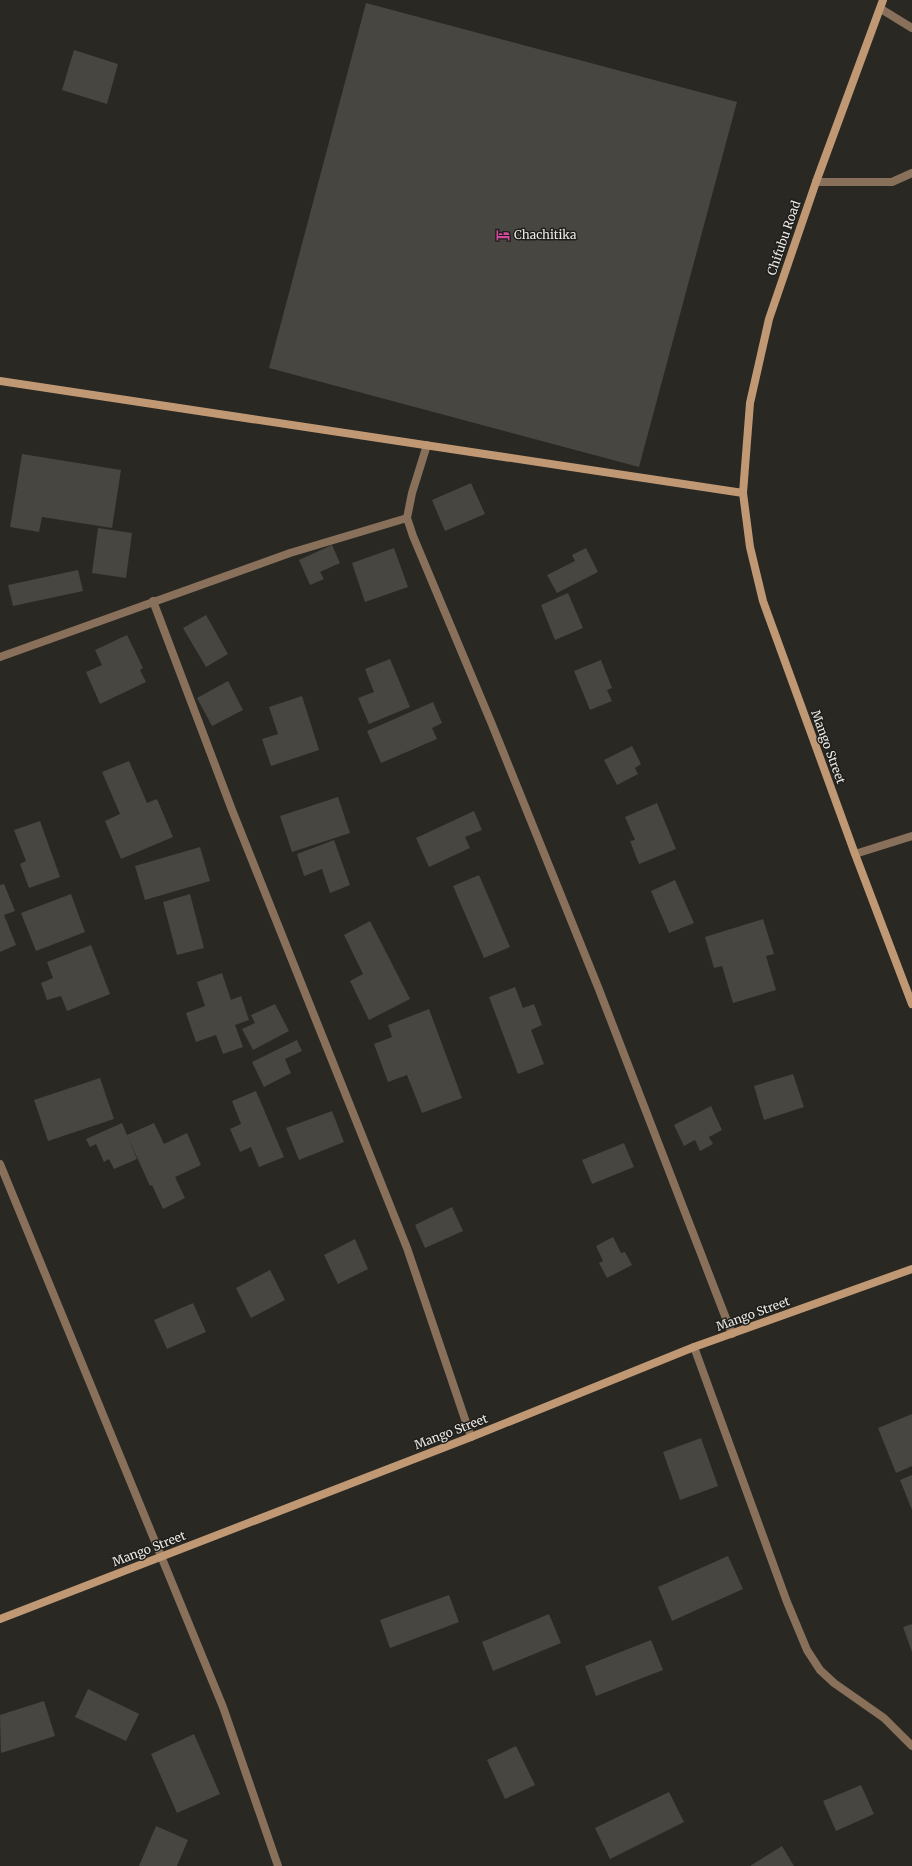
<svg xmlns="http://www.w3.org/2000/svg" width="912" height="1866" font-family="Merriweather,serif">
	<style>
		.building { fill: #474641 }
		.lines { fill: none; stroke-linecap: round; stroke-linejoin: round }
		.lane { stroke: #89705a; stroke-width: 8 }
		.street { stroke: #89705a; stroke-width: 8 }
		.secondary { stroke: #c09974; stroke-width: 8 }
		.labels { text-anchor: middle; stroke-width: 3; stroke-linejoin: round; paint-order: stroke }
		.poi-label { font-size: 12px; fill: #eae9e6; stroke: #1f1e1a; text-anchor: start }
		.street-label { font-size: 12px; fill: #eae9e6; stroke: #1f1e1a }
	</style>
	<rect width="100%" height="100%" fill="#292823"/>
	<path class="building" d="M366 3 737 102 639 467 269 368Z
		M74 50 118 64 107 104 62 90Z
		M22 454 121 470 112 528 42 517 39 532 10 527Z
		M471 483 485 514 445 531 432 500Z
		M98 528 132 533 126 578 92 573Z
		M332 545 340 563 320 572 324 579 310 585 299 560Z
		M394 548 408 587 365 602 352 563Z
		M586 548 598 572 557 593 547 575 575 561 572 555Z
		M78 570 83 591 13 606 8 585Z
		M568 593 583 628 555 640 541 605Z
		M206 615 228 654 206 667 183 628Z
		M127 635 143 668 140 670 146 682 100 704 86 672 102 665 95 650Z
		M390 659 410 707 369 724 358 698 374 692 365 669Z
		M601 660 612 688 607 690 612 701 590 710 574 671Z
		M228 681 243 710 212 726 197 698Z
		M302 696 319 750 271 766 262 739 278 734 269 707Z
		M433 702 442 723 432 728 437 739 381 763 367 731Z
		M632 746 641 764 635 768 638 774 617 785 604 760Z
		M129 761 147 803 157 799 173 837 121 859 105 821 120 814 102 772Z
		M338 797 350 833 292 852 280 816Z
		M657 803 676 849 639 864 630 841 635 840 625 817Z
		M474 811 482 830 465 837 470 848 429 867 416 838Z
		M40 821 60 877 29 888 20 864 26 861 14 830Z
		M334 840 350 885 330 893 322 869 304 876 297 854Z
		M200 847 210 881 145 900 135 866Z
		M479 875 510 947 484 958 453 886Z
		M675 880 694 923 669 933 651 891Z
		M4 884 15 911 4 915 16 945 0 952V885Z
		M71 894 85 932 36 951 21 913Z
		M190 894 204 948 177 955 163 902Z
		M763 919 774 954 766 956 776 990 733 1003 722 966 714 968 705 937Z
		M370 921 410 999 369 1020 350 981 363 974 344 935Z
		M91 945 110 994 67 1011 61 996 47 1000 41 983 53 978 47 962Z
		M222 973 231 1000 241 996 249 1020 235 1025 243 1047 223 1054 216 1035 196 1042 186 1013 205 1006 197 982Z
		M515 987 523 1008 534 1004 542 1025 531 1030 544 1064 518 1074 489 997Z
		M275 1004 289 1031 253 1050 242 1029 255 1023 251 1015Z
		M429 1009 462 1098 422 1113 407 1075 388 1082 374 1044 392 1037 388 1025Z
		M297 1040 302 1051 285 1059 291 1073 264 1087 252 1062Z
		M793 1074 804 1107 764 1120 754 1086Z
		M100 1078 114 1119 48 1141 34 1100Z
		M256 1091 284 1157 259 1167 251 1147 240 1152 230 1129 241 1124 232 1101Z
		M711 1106 722 1130 709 1137 713 1144 700 1151 695 1140 684 1146 674 1125Z
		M332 1111 344 1142 299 1160 286 1128Z
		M122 1123 137 1159 114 1169 109 1159 104 1162 96 1144 90 1147 86 1139Z
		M154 1123 164 1144 187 1133 201 1165 175 1177 185 1198 163 1209 152 1185 150 1186 127 1135Z
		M624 1143 634 1167 592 1184 582 1160Z
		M452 1207 463 1231 425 1248 415 1225Z
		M613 1237 621 1253 625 1252 632 1265 607 1278 599 1263 603 1261 596 1246Z
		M355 1239 368 1269 338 1284 324 1255Z
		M270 1270 285 1300 251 1318 236 1288Z
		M193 1303 206 1332 167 1349 154 1320Z
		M912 1414V1466L896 1473 878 1428Z
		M701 1438 718 1486 680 1500 663 1452Z
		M912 1475V1510L900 1480Z
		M728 1556 743 1589 672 1621 658 1587Z
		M449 1595 459 1622 390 1648 380 1620Z
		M549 1614 561 1643 493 1671 482 1642Z
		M912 1624V1652L903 1627Z
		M651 1640 663 1670 596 1696 585 1666Z
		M88 1689 139 1714 126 1741 75 1717Z
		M44 1701 55 1736 1 1753 0 1715Z
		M194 1734 220 1794 177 1813 151 1754Z
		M516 1746 535 1785 505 1799 487 1760Z
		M861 1785 874 1814 836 1831 823 1801Z
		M669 1792 684 1822 610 1859 595 1828Z
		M156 1826 188 1840 177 1866H139Z
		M782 1846 794 1866H750Z"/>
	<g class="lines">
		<path class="lane" d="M881 9 912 28
			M816 182H892L912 173"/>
		<path class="street" d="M427 445 412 493 407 518 413 536 491 722 598 987 732 1334
			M153 601 232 810 407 1248 471 1437
			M0 657 290 553 407 518
			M855 854 912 836
			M0 1164 223 1707 278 1866
			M694 1347 787 1602 807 1650 820 1670 834 1683 884 1718 912 1746"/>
		<path class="secondary" d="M883 0 816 182 769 319 750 403 743 493 750 547 763 601 855 854 912 1004
			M0 381 743 493
			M0 1619 471 1437 694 1347 912 1269"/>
	</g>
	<defs>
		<g id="hotel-bare" transform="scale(1.08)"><path d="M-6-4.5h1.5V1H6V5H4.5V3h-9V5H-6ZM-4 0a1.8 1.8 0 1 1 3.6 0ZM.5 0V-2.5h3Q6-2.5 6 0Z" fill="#d1479c" stroke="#1f1e1a" stroke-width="2.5" paint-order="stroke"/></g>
	</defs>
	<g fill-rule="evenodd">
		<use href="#hotel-bare" x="503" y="235"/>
	</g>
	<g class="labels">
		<g class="poi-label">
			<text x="514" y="239">Chachitika</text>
		</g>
		<g class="street-label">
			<text transform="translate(784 238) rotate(-71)" y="4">Chifubu Road</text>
			<text transform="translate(828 747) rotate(70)" y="4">Mango Street</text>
			<text transform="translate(753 1314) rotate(-20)" y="4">Mango Street</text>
			<text transform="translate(451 1432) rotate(-21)" y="4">Mango Street</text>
			<text transform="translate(149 1549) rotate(-21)" y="4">Mango Street</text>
		</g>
	</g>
</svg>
